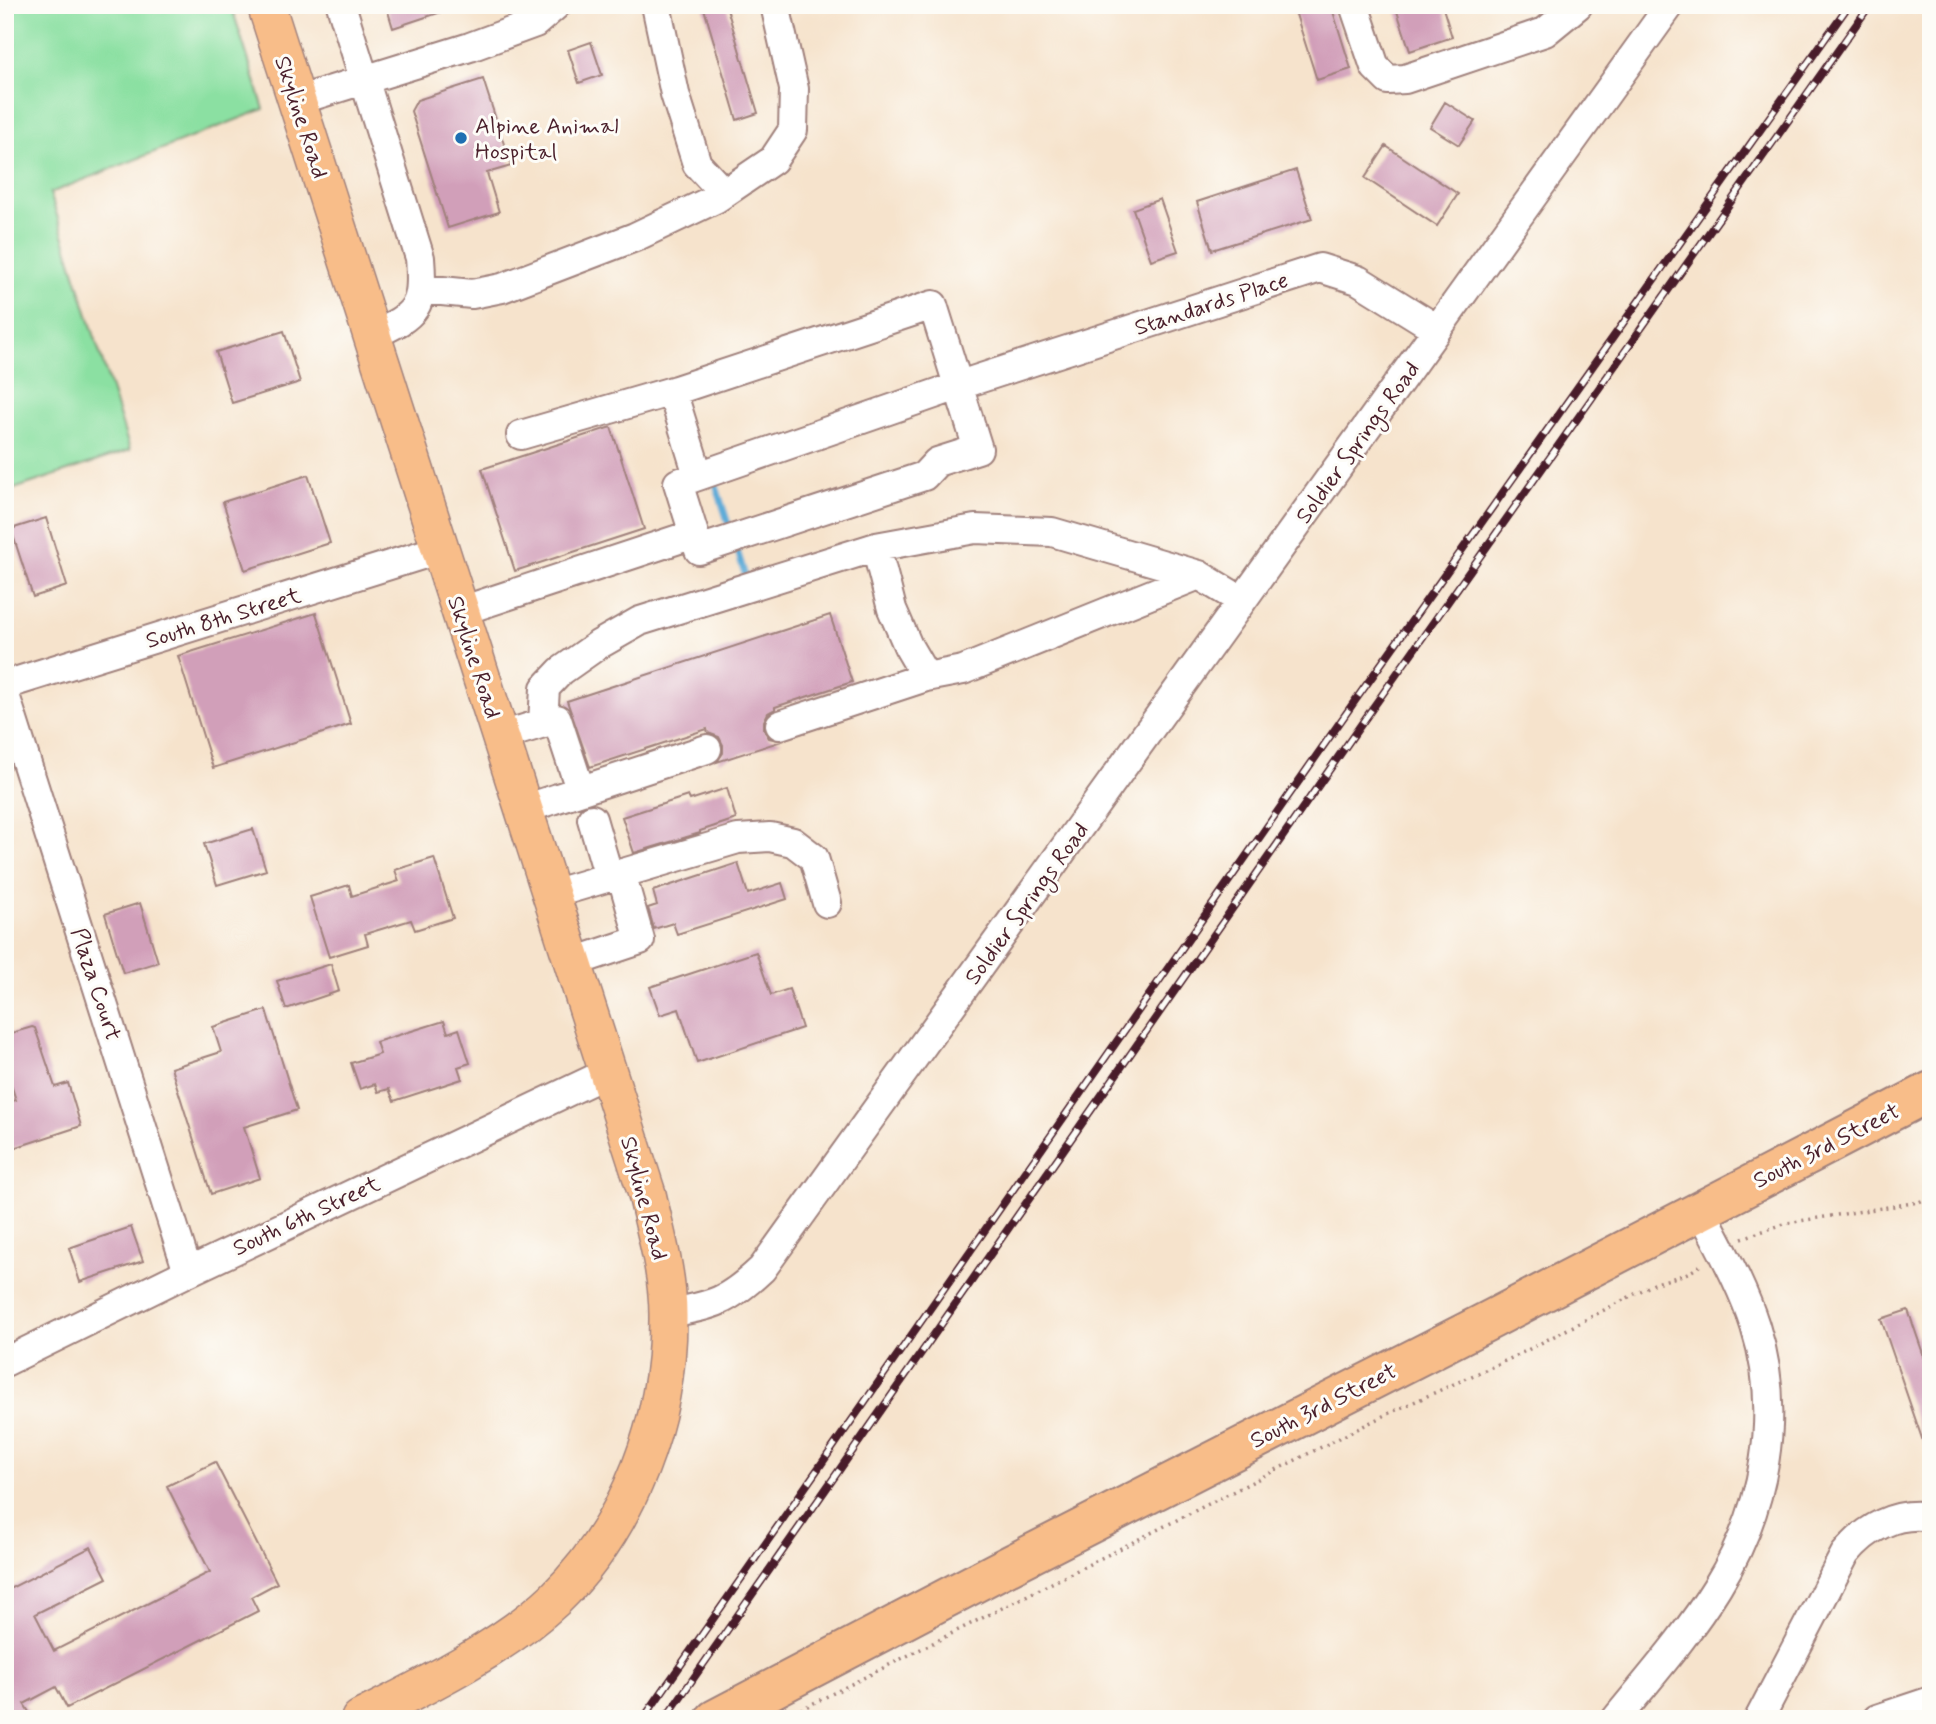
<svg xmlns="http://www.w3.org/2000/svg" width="1936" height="1724" font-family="Mynerve,sans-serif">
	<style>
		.green { fill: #8be0a2; stroke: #6a8066; stroke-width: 2 }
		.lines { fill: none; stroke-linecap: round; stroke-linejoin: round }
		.stream { stroke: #5facd8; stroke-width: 6 }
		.building { fill: #d19fb9 }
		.minor-casing { stroke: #a0817c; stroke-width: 32 }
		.major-casing { stroke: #a0817c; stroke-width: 40 }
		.highway-casing { stroke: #a0817c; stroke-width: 42 }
		.path { stroke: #a0817c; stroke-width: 3.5; stroke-dasharray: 2 5; stroke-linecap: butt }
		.minor { stroke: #fff; stroke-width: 28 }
		.major { stroke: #f8bd89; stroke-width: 37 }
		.highway { stroke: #f8bd89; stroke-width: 38 }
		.rail-casing { stroke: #4a1f2b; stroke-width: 8 }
		.rail { stroke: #fdfcf7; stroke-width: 5; stroke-dasharray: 16; stroke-linecap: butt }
		.poi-dot { fill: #1f6fb2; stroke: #fdfcf7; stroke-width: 2.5 }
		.labels { text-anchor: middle; stroke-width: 6; stroke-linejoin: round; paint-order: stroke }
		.street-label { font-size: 23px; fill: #4a1f2b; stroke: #fdfcf7 }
		.poi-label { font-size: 23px; fill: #4a1f2b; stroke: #fdfcf7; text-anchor: start }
	</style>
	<rect width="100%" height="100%" fill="#fdfcf7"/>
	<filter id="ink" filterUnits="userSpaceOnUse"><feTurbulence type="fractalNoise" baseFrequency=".0143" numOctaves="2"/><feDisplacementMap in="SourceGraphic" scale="14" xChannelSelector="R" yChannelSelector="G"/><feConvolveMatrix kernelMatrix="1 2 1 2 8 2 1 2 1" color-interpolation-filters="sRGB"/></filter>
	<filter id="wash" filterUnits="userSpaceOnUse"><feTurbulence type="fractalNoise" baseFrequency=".00686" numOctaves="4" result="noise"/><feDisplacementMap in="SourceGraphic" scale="28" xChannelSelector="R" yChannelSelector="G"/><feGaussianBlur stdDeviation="1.57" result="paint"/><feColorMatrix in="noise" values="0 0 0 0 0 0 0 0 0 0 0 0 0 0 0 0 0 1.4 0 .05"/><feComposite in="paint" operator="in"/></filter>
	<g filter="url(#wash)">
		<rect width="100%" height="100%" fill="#f6e3cc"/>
		<path class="green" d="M5 5H231L264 109 50 193 130 450 5 492Z"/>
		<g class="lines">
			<path class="stream" d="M714 479 731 532
				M736 546 745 575"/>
		</g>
		<g id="blocks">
			<path class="building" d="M386 5H452L453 8 393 28Z
				M703 5H726L758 113 737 120Z
				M1293 5H1331L1351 69 1317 80Z
				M1395 5H1442L1452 37 1410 51Z
				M591 42 602 75 579 83 568 50Z
				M483 79 511 166 487 173 499 212 448 228 411 111 417 100Z
				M1445 102 1475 121 1459 145 1430 127Z
				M1386 146 1458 194 1437 226 1365 178Z
				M1296 170 1312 219 1212 250 1197 202Z
				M1160 199 1178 251 1151 260 1133 209Z
				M284 331 300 382 232 403 216 352Z
				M611 427 644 529 515 571 482 469Z
				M308 475 330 543 245 570 223 502Z
				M46 518 67 586 33 597 11 529Z
				M316 613 351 724 213 768 178 656Z
				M830 615 852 682 775 707V709L768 713 764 721V730L769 738 782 741 717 762 723 753V745L719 737 708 733 707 729 590 767 567 701Z
				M727 788 736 819 700 831V833L634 853 622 817 688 796 690 800Z
				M253 829 266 870 217 885 204 844Z
				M434 858 453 918 415 930 411 920 365 934 368 945 329 957 310 897 349 885 352 896 399 881 395 870Z
				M738 863 748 894 782 883 787 899 677 934 673 923 654 929 648 908 657 905 653 891Z
				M140 903 158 962 123 973 105 914Z
				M756 952 771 995 789 989 802 1028 697 1063 679 1009 660 1015 650 987Z
				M331 964 339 991 286 1009 277 981Z
				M266 1010 297 1110 244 1127 260 1178 211 1194 171 1068 221 1052 213 1027Z
				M444 1021 448 1033 459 1029 470 1063 458 1067 462 1079 394 1101 389 1089 378 1092 375 1084 360 1089 351 1063 380 1054 376 1042Z
				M32 1027 35 1028 55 1087 68 1083 81 1126 8 1150 5 1142V1103L16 1100 5 1066V1035Z
				M131 1227 143 1261 80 1282 69 1248Z
				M1908 1310 1931 1377V1456H1928L1881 1319Z
				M215 1462 277 1583 251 1597 258 1611 67 1708 56 1687 24 1704 29 1712 16 1719H5V1591L91 1547 107 1578 35 1614 54 1651 210 1572 167 1486Z"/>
		</g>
	</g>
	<g filter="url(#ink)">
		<use href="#blocks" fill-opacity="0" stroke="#a0817c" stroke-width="2"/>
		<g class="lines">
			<g class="minor-casing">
				<path id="minor" d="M341 5 420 258C424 308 417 315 372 335
					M656 5 675 94 697 164 724 193
					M1354 5 1375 67 1388 80 1405 79 1545 32 1578 5
					M296 101 470 47 535 23 556 5
					M422 289 472 294 502 288 635 237 717 198 773 160 793 130 794 89 775 5
					M672 391 698 475
					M694 534 678 483 975 380 1320 268 1358 280 1437 329
					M876 547 892 609 908 646 926 677 963 670 1199 575
					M461 611 694 534 699 550 924 476 937 462 978 449 933 305 676 390 521 435
					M5 685 441 549
					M5 695 188 1272
					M543 723 545 688 561 671 598 645 640 621 876 547 975 529 1052 532 1199 575 1242 601
					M780 725 926 677
					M501 736 557 719 580 789
					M524 809 707 749
					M592 819 609 877
					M552 894 738 839 770 837 793 842 814 858 827 903
					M574 962 640 940 621 873
					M668 1313C714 1306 728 1301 762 1269L1670 5
					M5 1362 188 1272 609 1072
					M1616 1719C1651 1676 1688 1634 1717 1587 1765 1510 1783 1413 1755 1326 1742 1285 1720 1247 1701 1210
					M1759 1719 1845 1554C1866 1528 1896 1511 1931 1517
					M1877 1719 1931 1701"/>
			</g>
			<g class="major-casing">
				<path id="major" d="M266 5 647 1194C656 1234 668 1274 668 1315 669 1419 630 1526 555 1599 503 1648 423 1687 360 1719"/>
			</g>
			<g class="highway-casing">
				<path id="highway" d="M715 1719 998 1571 1492 1319 1931 1091"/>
			</g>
			<path class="path" d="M1742 1238 1787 1223 1919 1202 1931 1196
				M782 1719 1385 1415 1516 1356 1654 1284C1670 1278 1692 1275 1702 1263"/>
			<use href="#minor" class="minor"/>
			<use href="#major" class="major"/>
			<use href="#highway" class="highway"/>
			<g class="rail-casing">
				<path id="rail" d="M643 1719 1352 705 1849 5
					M665 1719 1367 716 1870 5"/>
			</g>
			<use href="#rail" class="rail"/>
		</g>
	</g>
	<circle class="poi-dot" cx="461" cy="138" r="7"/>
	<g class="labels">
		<g class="street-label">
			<text transform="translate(302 117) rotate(72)" y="8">Skyline Road</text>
			<text transform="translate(1211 303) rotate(-18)" y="8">Standards Place</text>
			<text transform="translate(1357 442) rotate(-54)" y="8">Soldier Springs Road</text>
			<text transform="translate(223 617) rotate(-17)" y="8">South 8th Street</text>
			<text transform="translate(475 657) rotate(72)" y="8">Skyline Road</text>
			<text transform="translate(1026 903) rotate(-54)" y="8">Soldier Springs Road</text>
			<text transform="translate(97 984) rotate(72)" y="8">Plaza Court</text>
			<text transform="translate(1826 1145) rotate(-27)" y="8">South 3rd Street</text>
			<text transform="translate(645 1198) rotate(75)" y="8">Skyline Road</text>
			<text transform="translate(306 1215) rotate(-25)" y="8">South 6th Street</text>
			<text transform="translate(1323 1405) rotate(-27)" y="8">South 3rd Street</text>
		</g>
		<g class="poi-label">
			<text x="475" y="133">Alpine Animal<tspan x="475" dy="26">Hospital</tspan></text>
		</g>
	</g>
	<rect width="1936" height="1724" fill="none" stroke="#fdfcf7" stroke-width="28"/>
</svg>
